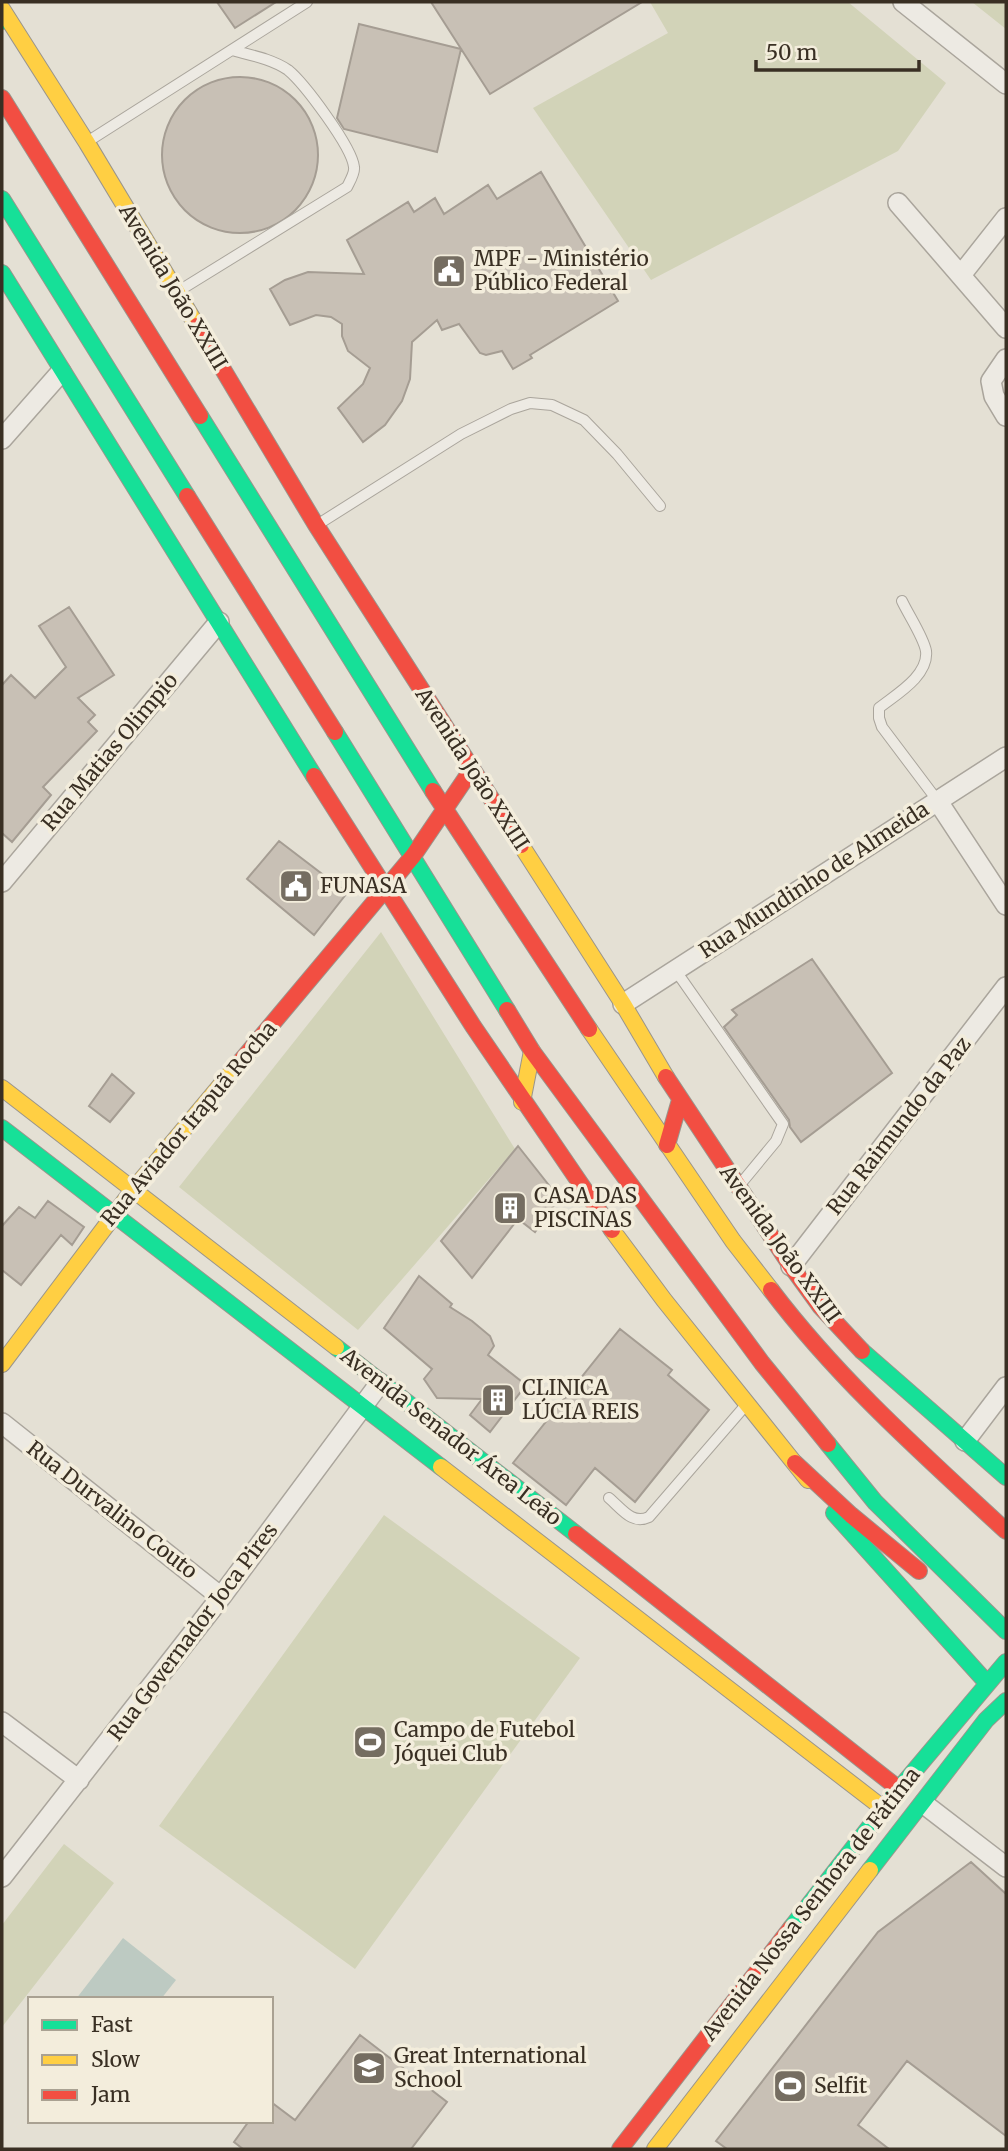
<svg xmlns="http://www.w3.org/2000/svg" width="1008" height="2151" font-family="Merriweather,serif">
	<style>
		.green { fill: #d2d3b8 }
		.water { fill: #bdcac2 }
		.building { fill: #c8c0b5; stroke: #a59d93; stroke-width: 2 }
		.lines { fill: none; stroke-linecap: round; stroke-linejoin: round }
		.lane-casing { stroke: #aaa59c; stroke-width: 12 }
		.street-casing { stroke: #aaa59c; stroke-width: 22 }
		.fast-casing { stroke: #9a958c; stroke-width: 18 }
		.slow-casing { stroke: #9a958c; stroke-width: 18 }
		.jam-casing { stroke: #9a958c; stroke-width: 18 }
		.lane { stroke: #edeae3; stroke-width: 10 }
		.street { stroke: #edeae3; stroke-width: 19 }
		.fast { stroke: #16e098; stroke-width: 16 }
		.slow { stroke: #ffcf43; stroke-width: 16 }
		.jam { stroke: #f24e42; stroke-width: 16 }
		.labels { text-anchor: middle; stroke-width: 7; stroke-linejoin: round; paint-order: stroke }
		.poi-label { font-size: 21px; fill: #392f23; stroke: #f3eddc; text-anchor: start }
		.street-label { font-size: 21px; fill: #392f23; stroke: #f3eddc }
	</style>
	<rect width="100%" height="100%" fill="#e4e0d4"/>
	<path class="green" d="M650 2H848L946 83 898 151 651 280 533 108 668 33Z
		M972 2H1006V29Z
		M381 932 515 1149 358 1330 179 1187Z
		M384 1515 580 1658 355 1969 159 1826Z
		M64 1844 114 1883 2 2027V1925Z"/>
	<path class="water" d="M123 1938 176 1980 161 1999H76Z"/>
	<path class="building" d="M217 2H276L235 28Z
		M431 2H642L490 94Z
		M359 24 461 49 437 152 344 129 337 118Z
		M162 155a78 78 0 1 1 156 0a78 78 0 1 1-156 0Z
		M541 172 618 301 530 355 532 358 513 369 502 351 486 355 480 353 459 324 442 330 437 320 412 342 410 379 402 401 385 425 363 442 338 408 363 384 370 368 348 351 342 336V324L331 317 316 315 290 325 270 289 285 280 308 272 364 274 347 240 408 202 414 212 435 198 444 214 488 185 497 199Z
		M69 607 114 675 78 698 95 715 88 722 97 731 43 787 51 795 12 842 2 833V685L11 675 35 698 66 667 39 626Z
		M279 841 347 893 314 935 247 879Z
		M812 959 892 1073 801 1142 790 1127 789 1120 724 1027 737 1015 732 1010Z
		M112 1074 134 1093 110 1122 89 1106Z
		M518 1146 559 1198 535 1232 518 1219 472 1278 441 1241Z
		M48 1201 84 1227 72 1245 61 1235 21 1285 2 1270V1226L19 1207 35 1218Z
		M419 1276 452 1304 450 1307 472 1321 490 1336 494 1346 488 1355 526 1385 490 1432 470 1415 482 1399 437 1398 424 1379 432 1369 384 1328Z
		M620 1329 672 1370 668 1375 709 1410 635 1502 595 1468 566 1505 513 1463Z
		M971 1862 1006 1894V2136L907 2061 858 2125 889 2149H727L716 2141 878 1932Z
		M360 2035 447 2102 411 2149H243L234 2142 249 2121H271V2102L295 2120Z"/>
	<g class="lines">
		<g class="lane-casing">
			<path id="lane" d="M87 142 307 2
				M177 292 347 187C350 181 355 173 354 167 352 147 304 83 288 70 272 59 250 55 232 50
				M317 525 461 434 511 409 530 403 552 405 584 420 617 454 660 506
				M902 601C908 614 924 638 926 651 929 676 895 695 879 708V718L882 727 937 800
				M676 971 783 1124 776 1141 738 1187
				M609 1498C622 1509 632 1525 649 1517L745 1406"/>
		</g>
		<g class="street-casing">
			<path id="street" d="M903 2 1006 84
				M898 203 1006 328
				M961 275 1006 218
				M1006 359 991 381 994 396 1006 416
				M2 439 61 372
				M937 800 1006 905
				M2 882 219 622
				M623 1004 1006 757
				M791 1266 1006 987
				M2 1423 221 1597
				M965 1441 1006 1387
				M2 1722 79 1780
				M924 1804 1006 1867
				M2 1877 221 1597 380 1383"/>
		</g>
		<g class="fast-casing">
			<path id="fast" d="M2 21 8 19
				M2 199 187 496
				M2 273 314 776
				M200 416 433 791
				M335 732 507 1010
				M2 1128 441 1467
				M336 1347 576 1534
				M862 1351 1006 1477
				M828 1444 875 1502 1006 1631
				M834 1513 987 1683
				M870 1870 986 1720 1006 1701
				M791 1928 899 1789 1006 1662"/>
		</g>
		<g class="slow-casing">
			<path id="slow" d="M2 9 87 143 197 326
				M521 845 623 1004 666 1077
				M589 1029 733 1241 771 1290
				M2 1088 336 1347
				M522 1102 532 1051
				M612 1230 664 1300 808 1480
				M2 1364 133 1190 241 1061
				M441 1467 884 1809
				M655 2149 870 1870"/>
		</g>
		<g class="jam-casing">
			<path id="jam" d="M2 98 200 416
				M197 326 316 525 521 845
				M187 496 335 732
				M314 776 473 1026 612 1230
				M433 791 589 1029
				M507 1010 532 1051 762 1363 828 1444
				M241 1061 413 856 472 769
				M666 1077 791 1266 820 1306 862 1351
				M667 1145 680 1100
				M771 1290C839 1380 924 1455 1006 1531
				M795 1463 851 1515 919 1571
				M576 1534 899 1789
				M620 2149 791 1928"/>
		</g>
		<use href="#lane" class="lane"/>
		<use href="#street" class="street"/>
		<use href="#fast" class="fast"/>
		<use href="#slow" class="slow"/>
		<use href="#jam" class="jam"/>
	</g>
	<defs>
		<g id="civic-square" transform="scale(1.75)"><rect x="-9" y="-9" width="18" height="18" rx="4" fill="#756d61" stroke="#f3eddc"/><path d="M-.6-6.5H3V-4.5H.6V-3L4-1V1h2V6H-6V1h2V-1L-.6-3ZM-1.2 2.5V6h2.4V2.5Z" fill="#fff"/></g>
		<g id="building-square" transform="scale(1.75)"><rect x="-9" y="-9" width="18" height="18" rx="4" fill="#756d61" stroke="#f3eddc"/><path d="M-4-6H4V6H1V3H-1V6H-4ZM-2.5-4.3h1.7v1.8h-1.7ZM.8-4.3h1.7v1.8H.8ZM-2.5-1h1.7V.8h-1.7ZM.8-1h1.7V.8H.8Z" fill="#fff"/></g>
		<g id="stadium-square" transform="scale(1.75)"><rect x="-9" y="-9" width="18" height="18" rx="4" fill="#756d61" stroke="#f3eddc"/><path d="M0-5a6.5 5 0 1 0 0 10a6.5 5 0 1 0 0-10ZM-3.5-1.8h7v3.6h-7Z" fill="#fff"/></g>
		<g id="school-square" transform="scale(1.75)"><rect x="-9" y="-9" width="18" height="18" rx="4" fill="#756d61" stroke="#f3eddc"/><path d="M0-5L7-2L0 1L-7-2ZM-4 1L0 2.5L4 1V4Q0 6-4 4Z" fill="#fff"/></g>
	</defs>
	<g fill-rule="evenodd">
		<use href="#civic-square" x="449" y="271"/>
		<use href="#civic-square" x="296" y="886"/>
		<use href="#building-square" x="510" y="1208"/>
		<use href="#building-square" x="498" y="1400"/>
		<use href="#stadium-square" x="370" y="1742"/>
		<use href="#school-square" x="369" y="2068"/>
		<use href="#stadium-square" x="790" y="2086"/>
	</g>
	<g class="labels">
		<g class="poi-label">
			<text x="474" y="266">MPF - Ministério<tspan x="474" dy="24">Público Federal</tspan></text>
			<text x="320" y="893">FUNASA</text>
			<text x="534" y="1203">CASA DAS<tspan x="534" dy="24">PISCINAS</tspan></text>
			<text x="522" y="1395">CLINICA<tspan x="522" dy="24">LÚCIA REIS</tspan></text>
			<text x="394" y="1737">Campo de Futebol<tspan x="394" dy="24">Jóquei Club</tspan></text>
			<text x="394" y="2063">Great International<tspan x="394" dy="24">School</tspan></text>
			<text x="814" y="2093">Selfit</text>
		</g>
		<g class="street-label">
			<text transform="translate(173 287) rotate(59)" y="7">Avenida João XXIII</text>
			<text transform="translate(110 752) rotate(-50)" y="7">Rua Matias Olimpio</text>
			<text transform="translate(472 769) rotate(57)" y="7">Avenida João XXIII</text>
			<text transform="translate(814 880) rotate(-33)" y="7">Rua Mundinho de Almeida</text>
			<text transform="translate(189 1124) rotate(-50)" y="7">Rua Aviador Irapuã Rocha</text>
			<text transform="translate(899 1126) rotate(-52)" y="7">Rua Raimundo da Paz</text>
			<text transform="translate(780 1244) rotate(54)" y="7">Avenida João XXIII</text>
			<text transform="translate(451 1437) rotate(38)" y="7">Avenida Senador Área Leão</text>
			<text transform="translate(112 1510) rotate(38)" y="7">Rua Durvalino Couto</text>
			<text transform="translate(193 1632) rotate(-53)" y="7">Rua Governador Joca Pires</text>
			<text transform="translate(811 1904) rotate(-52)" y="7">Avenida Nossa Senhora de Fátima</text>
		</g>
	</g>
	<rect width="1008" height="2151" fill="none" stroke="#392f23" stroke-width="7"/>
	<rect x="28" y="1997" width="245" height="126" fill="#f3eddc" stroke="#a9a192" stroke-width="2"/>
	<rect x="42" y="2020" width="35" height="10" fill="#16e098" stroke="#a9a192" stroke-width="2"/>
	<text x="91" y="2032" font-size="21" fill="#392f23">Fast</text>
	<rect x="42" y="2055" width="35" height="10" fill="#ffcf43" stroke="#a9a192" stroke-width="2"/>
	<text x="91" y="2067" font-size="21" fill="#392f23">Slow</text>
	<rect x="42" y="2090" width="35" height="10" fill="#f24e42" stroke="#a9a192" stroke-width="2"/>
	<text x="91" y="2102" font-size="21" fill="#392f23">Jam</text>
	<path d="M756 60v10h163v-10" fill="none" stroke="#392f23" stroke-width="3.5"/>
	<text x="766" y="60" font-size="21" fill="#392f23" stroke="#f3eddc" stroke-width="5" paint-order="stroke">50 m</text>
</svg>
